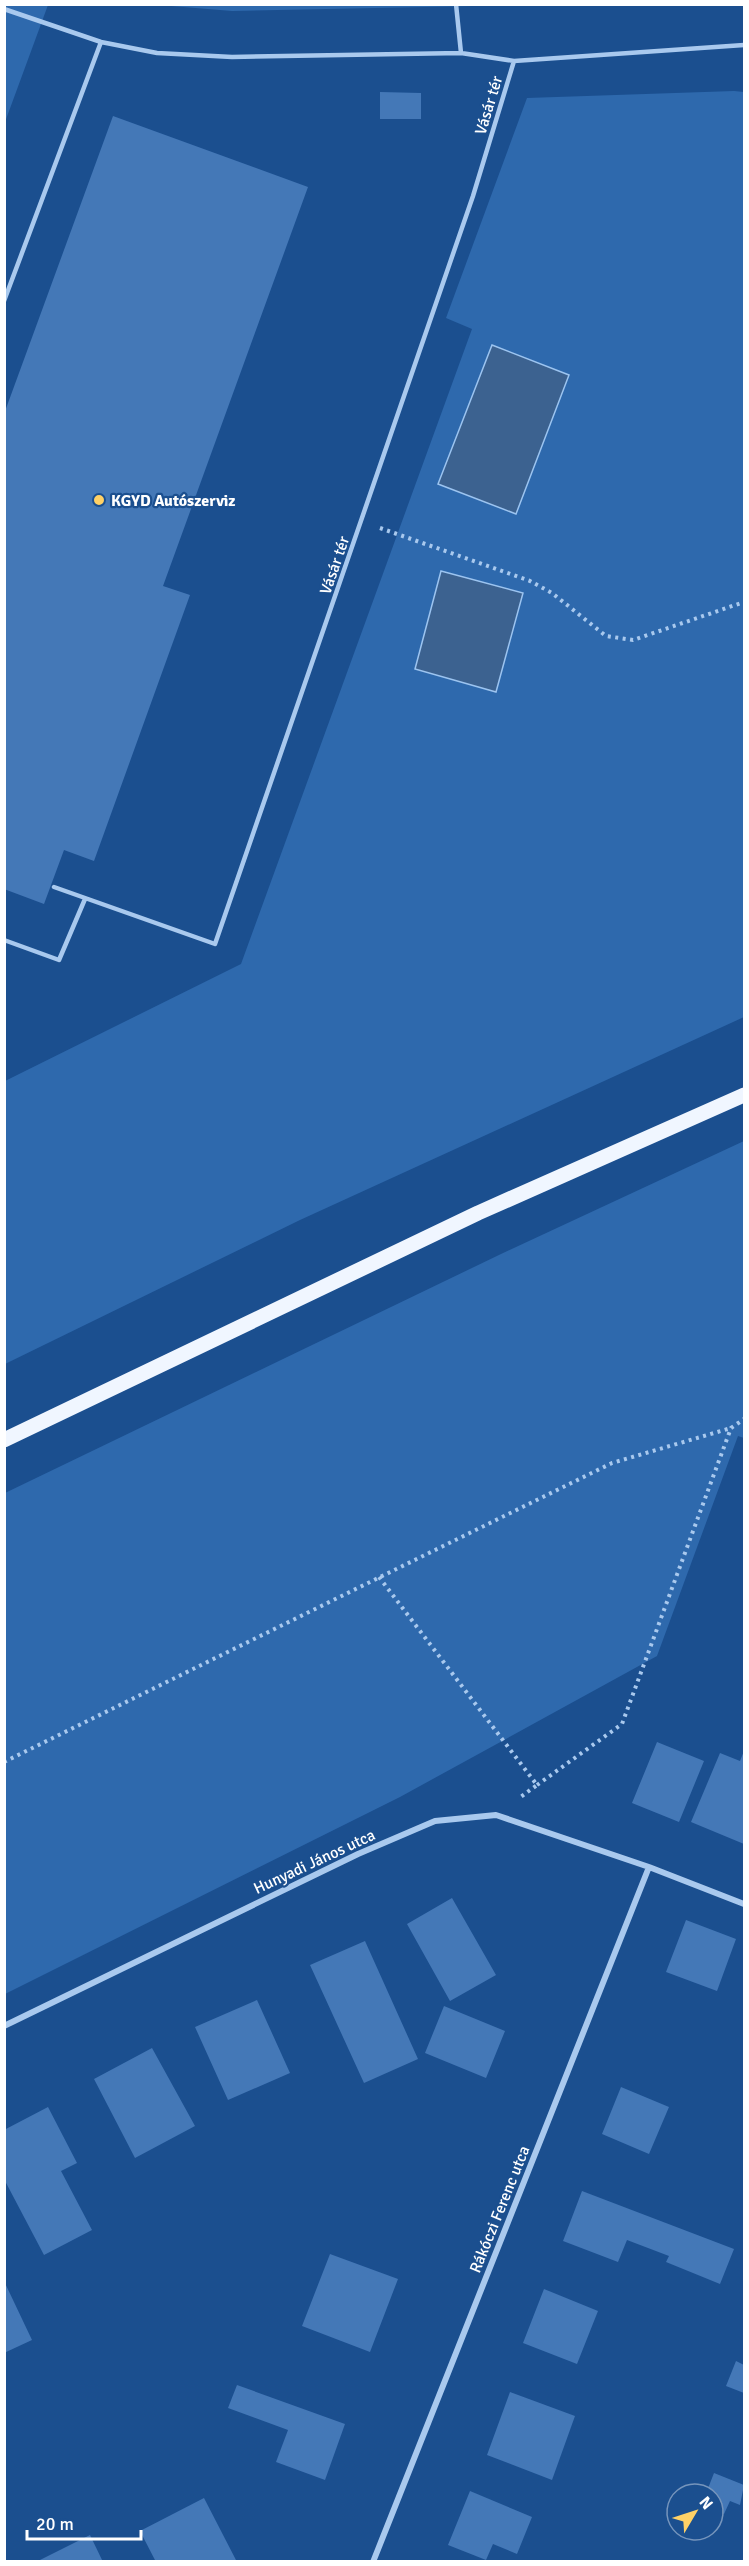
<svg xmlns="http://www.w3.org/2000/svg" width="749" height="2566" font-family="Signika,sans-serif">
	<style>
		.green { fill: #2e69ad }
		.water { fill: #3c6290; stroke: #9cc4f0; stroke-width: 1.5 }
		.building { fill: #4478b7 }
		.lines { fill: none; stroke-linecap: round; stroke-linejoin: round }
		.path { stroke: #a9c9ee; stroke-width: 4; stroke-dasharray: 3 4.5; stroke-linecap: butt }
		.service { stroke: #a9c9ee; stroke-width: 4.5 }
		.minor { stroke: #a9c9ee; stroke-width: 6 }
		.primary { stroke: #f0f6ff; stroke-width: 15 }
		.poi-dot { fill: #ffd166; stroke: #1b4f8f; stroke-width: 2 }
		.labels { text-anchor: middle; stroke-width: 4.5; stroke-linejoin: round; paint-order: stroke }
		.street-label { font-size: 16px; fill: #fff; stroke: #1b4f8f }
		.poi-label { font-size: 16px; font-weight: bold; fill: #fff; stroke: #1b4f8f; text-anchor: start }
	</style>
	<rect width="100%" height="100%" fill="#1b4f8f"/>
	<path class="green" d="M5 5H48L5 122Z
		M159 5H527L232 11Z
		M734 91 744 92V1017L300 1220 5 1364V1081L241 964 472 329 446 318 527 98Z
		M744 1141V1438L738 1436 657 1656 400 1797 5 1994V1493L501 1254Z"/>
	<path class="water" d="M492 345 569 375 516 514 438 484Z
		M441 571 523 593 496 692 415 669Z"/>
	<path class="building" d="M380 92 421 93V119H380Z
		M113 116 308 187 163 586 190 595 94 861 64 850 44 904 4 889V414Z
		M657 1742 704 1761 679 1822 632 1803Z
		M744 1751V1844L691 1822 720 1753 740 1761Z
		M452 1898 496 1975 450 2001 407 1924Z
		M686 1920 736 1939 717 1991 666 1972Z
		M365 1941 418 2059 364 2083 310 1965Z
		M257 2000 290 2073 228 2100 195 2027Z
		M444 2006 505 2031 486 2078 425 2053Z
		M152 2048 195 2126 135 2158 94 2079Z
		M621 2087 669 2107 649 2154 602 2134Z
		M48 2107 77 2163 61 2171 92 2230 44 2255 4 2179V2130Z
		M582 2191 734 2249 720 2284 666 2262 669 2256 627 2240 618 2262 563 2241Z
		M330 2254 398 2279 370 2352 302 2326Z
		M4 2281 32 2340 4 2353Z
		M544 2289 598 2311 577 2364 523 2343Z
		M736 2361 744 2365V2393L726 2386Z
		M237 2385 345 2424 325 2480 276 2462 288 2430 228 2408Z
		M510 2392 575 2416 552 2480 487 2455Z
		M714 2473 744 2485 740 2505 730 2501 724 2514 713 2509V2494L707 2491Z
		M470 2491 532 2517 517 2554 493 2544 486 2560 448 2545Z
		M204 2498 237 2562H156L140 2531Z
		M90 2535 103 2562H36Z"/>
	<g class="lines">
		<path class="path" d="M380 528 530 581 552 593 606 636 633 640 744 602
			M379 1577 537 1785 518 1799
			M4 1762 612 1463 731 1428
			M537 1785 622 1724 731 1428 744 1419"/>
		<path class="service" d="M456 4 461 53
			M4 9 101 42 157 53 232 57 461 53 514 61
			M4 301 101 42
			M54 887 215 944 473 196 514 61 744 45
			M4 940 59 960 85 899"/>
		<path class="minor" d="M4 2026 358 1854 435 1821 496 1815 649 1867 744 1904
			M373 2562 649 1867"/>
		<path class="primary" d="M4 1440 478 1213 744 1095"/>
	</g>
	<circle class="poi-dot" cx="99" cy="500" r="6"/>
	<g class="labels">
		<g class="street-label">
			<text transform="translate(488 105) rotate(-73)" y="6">Vásár tér</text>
			<text transform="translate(334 565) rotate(-71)" y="6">Vásár tér</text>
			<text transform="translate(314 1861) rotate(-25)" y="6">Hunyadi János utca</text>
			<text transform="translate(499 2209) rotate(-68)" y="6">Rákóczi Ferenc utca</text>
		</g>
		<g class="poi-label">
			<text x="111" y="506">KGYD Autószerviz</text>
		</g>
	</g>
	<rect width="749" height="2566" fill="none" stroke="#ffffff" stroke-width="12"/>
	<g transform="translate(695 2512) rotate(51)"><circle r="28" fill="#1b4f8f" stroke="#7695bc" stroke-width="1.5"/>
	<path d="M0-4.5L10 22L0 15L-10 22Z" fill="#ffd166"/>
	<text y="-9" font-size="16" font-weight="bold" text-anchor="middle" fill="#ffffff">N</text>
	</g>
	<path d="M27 2530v9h114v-9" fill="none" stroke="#ffffff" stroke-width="3"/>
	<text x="36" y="2530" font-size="18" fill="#ffffff" stroke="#1b4f8f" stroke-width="4.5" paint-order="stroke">20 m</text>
</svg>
